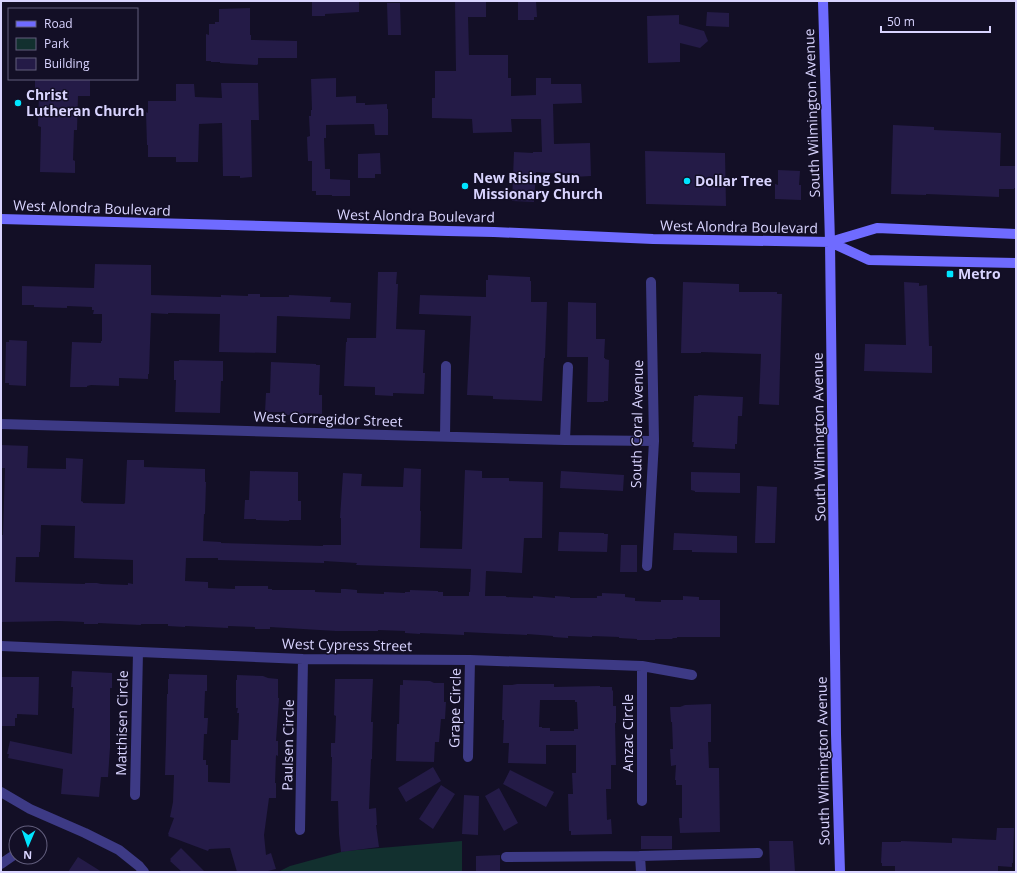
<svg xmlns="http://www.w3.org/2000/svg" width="1017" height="873" font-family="'Open Sans',sans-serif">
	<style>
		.green { fill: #12302f }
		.building { fill: #241b47; fill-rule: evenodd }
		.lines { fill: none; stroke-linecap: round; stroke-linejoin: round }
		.street { stroke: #3d3a85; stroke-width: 10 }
		.secondary { stroke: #6f6bff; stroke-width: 10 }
		.poi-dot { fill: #00e5ff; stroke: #130f26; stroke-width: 1.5 }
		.labels { text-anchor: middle; stroke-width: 3; stroke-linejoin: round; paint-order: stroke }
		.poi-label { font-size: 14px; font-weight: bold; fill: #d9d4ff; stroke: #130f26; text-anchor: start }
		.street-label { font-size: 14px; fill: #d9d4ff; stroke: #130f26 }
	</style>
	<rect width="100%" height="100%" fill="#130f26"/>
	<path class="green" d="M462 841V872H278L290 866 345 851Z"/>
	<path class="building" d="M312 1H359V12L325 14V16H312Z
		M455 1H466V2H486V17H468L469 55H508V78H511V96L536 95V78H551V84H581L582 103 553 104 554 144 590 143 591 176 573 177V173L561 174 536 172 534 202 512 201 514 152 533 153V152H542L541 119H511L512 132 473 133 472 119 432 118V98H435V71H456Z
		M518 1H536L537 17H534V20H518Z
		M387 3H400L401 35H388Z
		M250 8V35H251V40L297 41V58H258V64L257 65 220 63V62H211V61H206V34L209 35V24H215V22H219V9Z
		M707 12 729 13V27L706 26Z
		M679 15V24L704 31 708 41 700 48 680 43V62L648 63 647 16Z
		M336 78V97L356 96V103H365V105L387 104V109H388V135H375L374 124 326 125V138H324L325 169H330V179L350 180V196H332V195H316V191H312V161H308L307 137 310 136 309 116H311V110H312L311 79Z
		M35 79H90V96H78L77 130H74L73 160 75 161V173L40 172 41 127 38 126 39 92H35Z
		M221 83H258L259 120H251L252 177 240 178V176H223L222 123 199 124 198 162H176V157H148V145H147L146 112 148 113V101H176V84H194L195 97 222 98Z
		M893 125 934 127V130L1001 133 1000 166H1016V188H1014V189H999V197L926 194V195L891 194Z
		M645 151 725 153 726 206 646 204Z
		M380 153 381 174H375V178H358V154Z
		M778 170 800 171 799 185H801V200L775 199V184L778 185Z
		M95 264 151 265V295L221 297V295L248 296V294H260V297H289V295L331 297 330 302 351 303 350 319 277 316 276 353 219 352 220 314 168 313V314L151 313 149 374H148V379L119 378V386L91 385 87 386V387H70L72 342 101 343V341H102V314H93L94 310H92V307L67 306V308L34 307V305H22V286L94 288Z
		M378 272H397L396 284H398L396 329 425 330 423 373H425L424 394 393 393V396L375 395V387L344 386 346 342H347V338H376Z
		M488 275 530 277V281H531V302H547L545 358H544L542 401 493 399V396L467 395 471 316 419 314 420 295 486 297V280H488Z
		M683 282 739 284V292H777V294H782L779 405 759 404 761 354 701 352V353H681Z
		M904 282 919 283V286L927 285 929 346H932V373L864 371 865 344 906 345Z
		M568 302 596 303V339H605L604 358H605V359L609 360 608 401H604V402H587L588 357H567Z
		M9 340 27 341 26 386 9 385V383H5L6 342H9Z
		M179 360 223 361V381H221L220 413 175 412 176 380H174V361H179Z
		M271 362 316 364V365H320L319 395H322V414L303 413V415H284V412H265L266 393H270Z
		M698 395 743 397 742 416H738L737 444H735V449L693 447 694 442H692L694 396H698Z
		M1 445 28 446 27 468 66 469V458L83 459 81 501 83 502V503L124 504 125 503 127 460H144V467L205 469V482H206L205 514H204L203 541 221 542V543L323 546V545H341V518H340L343 473 362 474 361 486 403 487 404 468 421 469 420 511H421L420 548 462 549 465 470 482 471V478H509V481L543 482 542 538H524L522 573 486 571 485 596H506V597L533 598V596L555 598V596L570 597V598H597V596H602V593L625 594V597L635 598V601L661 602V600H683V596L699 597V600H720V637H677V638H673L672 639H655V640H637V639L619 638V637L592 636V637L568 636V638L553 637V636L527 634V635L464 632V635L420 633V634L405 633V631L378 630V631H336L270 627V629H255V627L228 626V628L185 626V627L168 626V624H141V625L98 623V624H84V622L59 621 1 622 2 556H1V535H3L5 468H1ZM41 525 75 526 74 558 133 560V584L128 583V585L101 584 97 583H85V584L15 582 16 557H39V552H40ZM186 558H218V560L324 563V561L357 563 356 565 471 569 470 592H469V596H443V592H438V591L410 590V592H405V593L384 592V594L357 593V590L346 589H341V593L315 592V590H272V589H268V586H235V589L208 588V582L185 581Z
		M250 471 298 472V501H301V520H289V521L256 520V519H244L245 500H249Z
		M561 471 624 475 623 491 560 488Z
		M691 472 740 473V493L695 492V491L691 490Z
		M757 486 777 487 775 543H755Z
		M559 532 604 533V534H608L607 552 558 551Z
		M674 533 737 536V553L692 552V550H673Z
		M621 545H637V572H620Z
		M72 671 112 673V688H110V748L108 777H101L99 797 61 794 63 769 8 758 9 754H7L10 741 72 754 74 708H72L73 687H71Z
		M169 674 207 675V691H205L204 718H208L207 734H204L203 760H206V765H208V782L230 783 231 740H238L239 713H237L238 708H236V680H237V675L263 676 268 678 278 679V698H279L276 741H278V756L276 755 275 783H276V798H269L264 835 266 855 271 853 276 869 264 872H237L230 848 209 849 208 851 168 836 169 835 168 834 174 818 170 817 173 802 174 775H165L166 741 167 694H168V679H169Z
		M1 677H39L38 715 17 714V718H15V726H2V718H1Z
		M335 679H373L371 722H373L372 755V759H371L369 809 376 808 377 825H376L379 847 341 852 339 834 338 801H331L332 757H331V743H335L336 716 334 715Z
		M403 680 430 681 434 683H444V702H446L445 719H441L439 742H435L434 762 396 761 397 724H399L400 685H403Z
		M517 684H554V687L600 686V687H612V690L613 691V706H616V723H615L616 765H611V789H606L607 820 611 819 612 834 571 835V831H569L568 794H573L572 773H576V745H546V764L508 763 509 743H503L504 720H502L503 685H512ZM540 700H575V702H577L578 729H574V731H550V728H542V727H539Z
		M711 704V742H708L709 768H719L720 832 680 833 679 818H682V785H676V780H675L676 765 671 766 670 749H673L672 722H671L670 707H680L685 705Z
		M433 767 441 781 406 802 398 788Z
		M510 770 554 792 546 807 503 784Z
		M441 785 455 794 433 829 419 819Z
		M499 788 518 823 504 831 485 796Z
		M464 795 479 796 478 835 462 834Z
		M997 828H1014L1013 863H1012V867L998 866V872H895V866H882V863H881L882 842H901V841L952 843V838L996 840Z
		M641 836H672V849H641Z
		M769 841H793L795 872H770Z
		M181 848 205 872H182L170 861 171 860 170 859Z
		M500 855V872H476V856Z
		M78 857 102 872H68Z"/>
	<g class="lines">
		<path class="street" d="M1 424 565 440 654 441
			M445 436 446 366
			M565 440 568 367
			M647 566 654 441 651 282
			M1 646 303 659 470 660 642 666 692 675
			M642 666V801
			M468 757 470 660
			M1 792 30 809 85 833 119 850 139 866 144 872
			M135 795 138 652
			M300 830 303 659
			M640 856 641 872
			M506 857 640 856 758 853
			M1 864 14 855"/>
		<path class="secondary" d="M823 1 830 242 836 734 840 872
			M1 219 448 231 494 232 653 239 830 242 877 228 1016 234
			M830 242 869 260 1016 263"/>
	</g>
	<g class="poi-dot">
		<circle cx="18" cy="103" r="4"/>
		<circle cx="687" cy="181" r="4"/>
		<circle cx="465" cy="186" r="4"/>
		<rect x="946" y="270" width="8" height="8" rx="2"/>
	</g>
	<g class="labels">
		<g class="poi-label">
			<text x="26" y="100">Christ<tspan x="26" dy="16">Lutheran Church</tspan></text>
			<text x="473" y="183">New Rising Sun<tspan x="473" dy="16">Missionary Church</tspan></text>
			<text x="695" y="186">Dollar Tree</text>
			<text x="958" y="279">Metro</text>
		</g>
		<g class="street-label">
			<text transform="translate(812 113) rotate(-92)" y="5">South Wilmington Avenue</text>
			<text transform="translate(92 208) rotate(2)" y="5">West Alondra Boulevard</text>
			<text transform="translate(416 216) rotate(1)" y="5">West Alondra Boulevard</text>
			<text transform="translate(739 227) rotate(1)" y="5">West Alondra Boulevard</text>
			<text transform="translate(328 419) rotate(2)" y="5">West Corregidor Street</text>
			<text transform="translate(637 424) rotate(-89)" y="5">South Coral Avenue</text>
			<text transform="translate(819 437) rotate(-91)" y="5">South Wilmington Avenue</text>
			<text transform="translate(347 645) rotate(1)" y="5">West Cypress Street</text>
			<text transform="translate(455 708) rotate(-89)" y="5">Grape Circle</text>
			<text transform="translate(122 723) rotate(-89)" y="5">Matthisen Circle</text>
			<text transform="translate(628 733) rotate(-90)" y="5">Anzac Circle</text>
			<text transform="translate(288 745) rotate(-89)" y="5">Paulsen Circle</text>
			<text transform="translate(823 761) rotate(-91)" y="5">South Wilmington Avenue</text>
		</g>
	</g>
	<rect width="1017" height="873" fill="none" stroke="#d9d4ff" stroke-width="4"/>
	<rect x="8" y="8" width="130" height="72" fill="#130f26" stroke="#625e7d"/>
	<rect x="16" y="21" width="20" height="6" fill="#6f6bff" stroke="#625e7d"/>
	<text x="44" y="28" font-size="12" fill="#d9d4ff">Road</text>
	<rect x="16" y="38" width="20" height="12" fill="#12302f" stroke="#625e7d"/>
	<text x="44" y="48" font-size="12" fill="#d9d4ff">Park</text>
	<rect x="16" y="58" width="20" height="12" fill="#241b47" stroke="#625e7d"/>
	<text x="44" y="68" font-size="12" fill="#d9d4ff">Building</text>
	<g transform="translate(28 845) rotate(182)"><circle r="19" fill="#130f26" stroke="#625e7d"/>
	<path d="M0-3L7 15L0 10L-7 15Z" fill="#00e5ff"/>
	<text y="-6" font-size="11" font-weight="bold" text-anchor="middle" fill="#d9d4ff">N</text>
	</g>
	<path d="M881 26v6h109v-6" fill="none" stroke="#d9d4ff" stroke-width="2"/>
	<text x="887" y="26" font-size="12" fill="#d9d4ff" stroke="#130f26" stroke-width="3" paint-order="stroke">50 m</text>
</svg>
